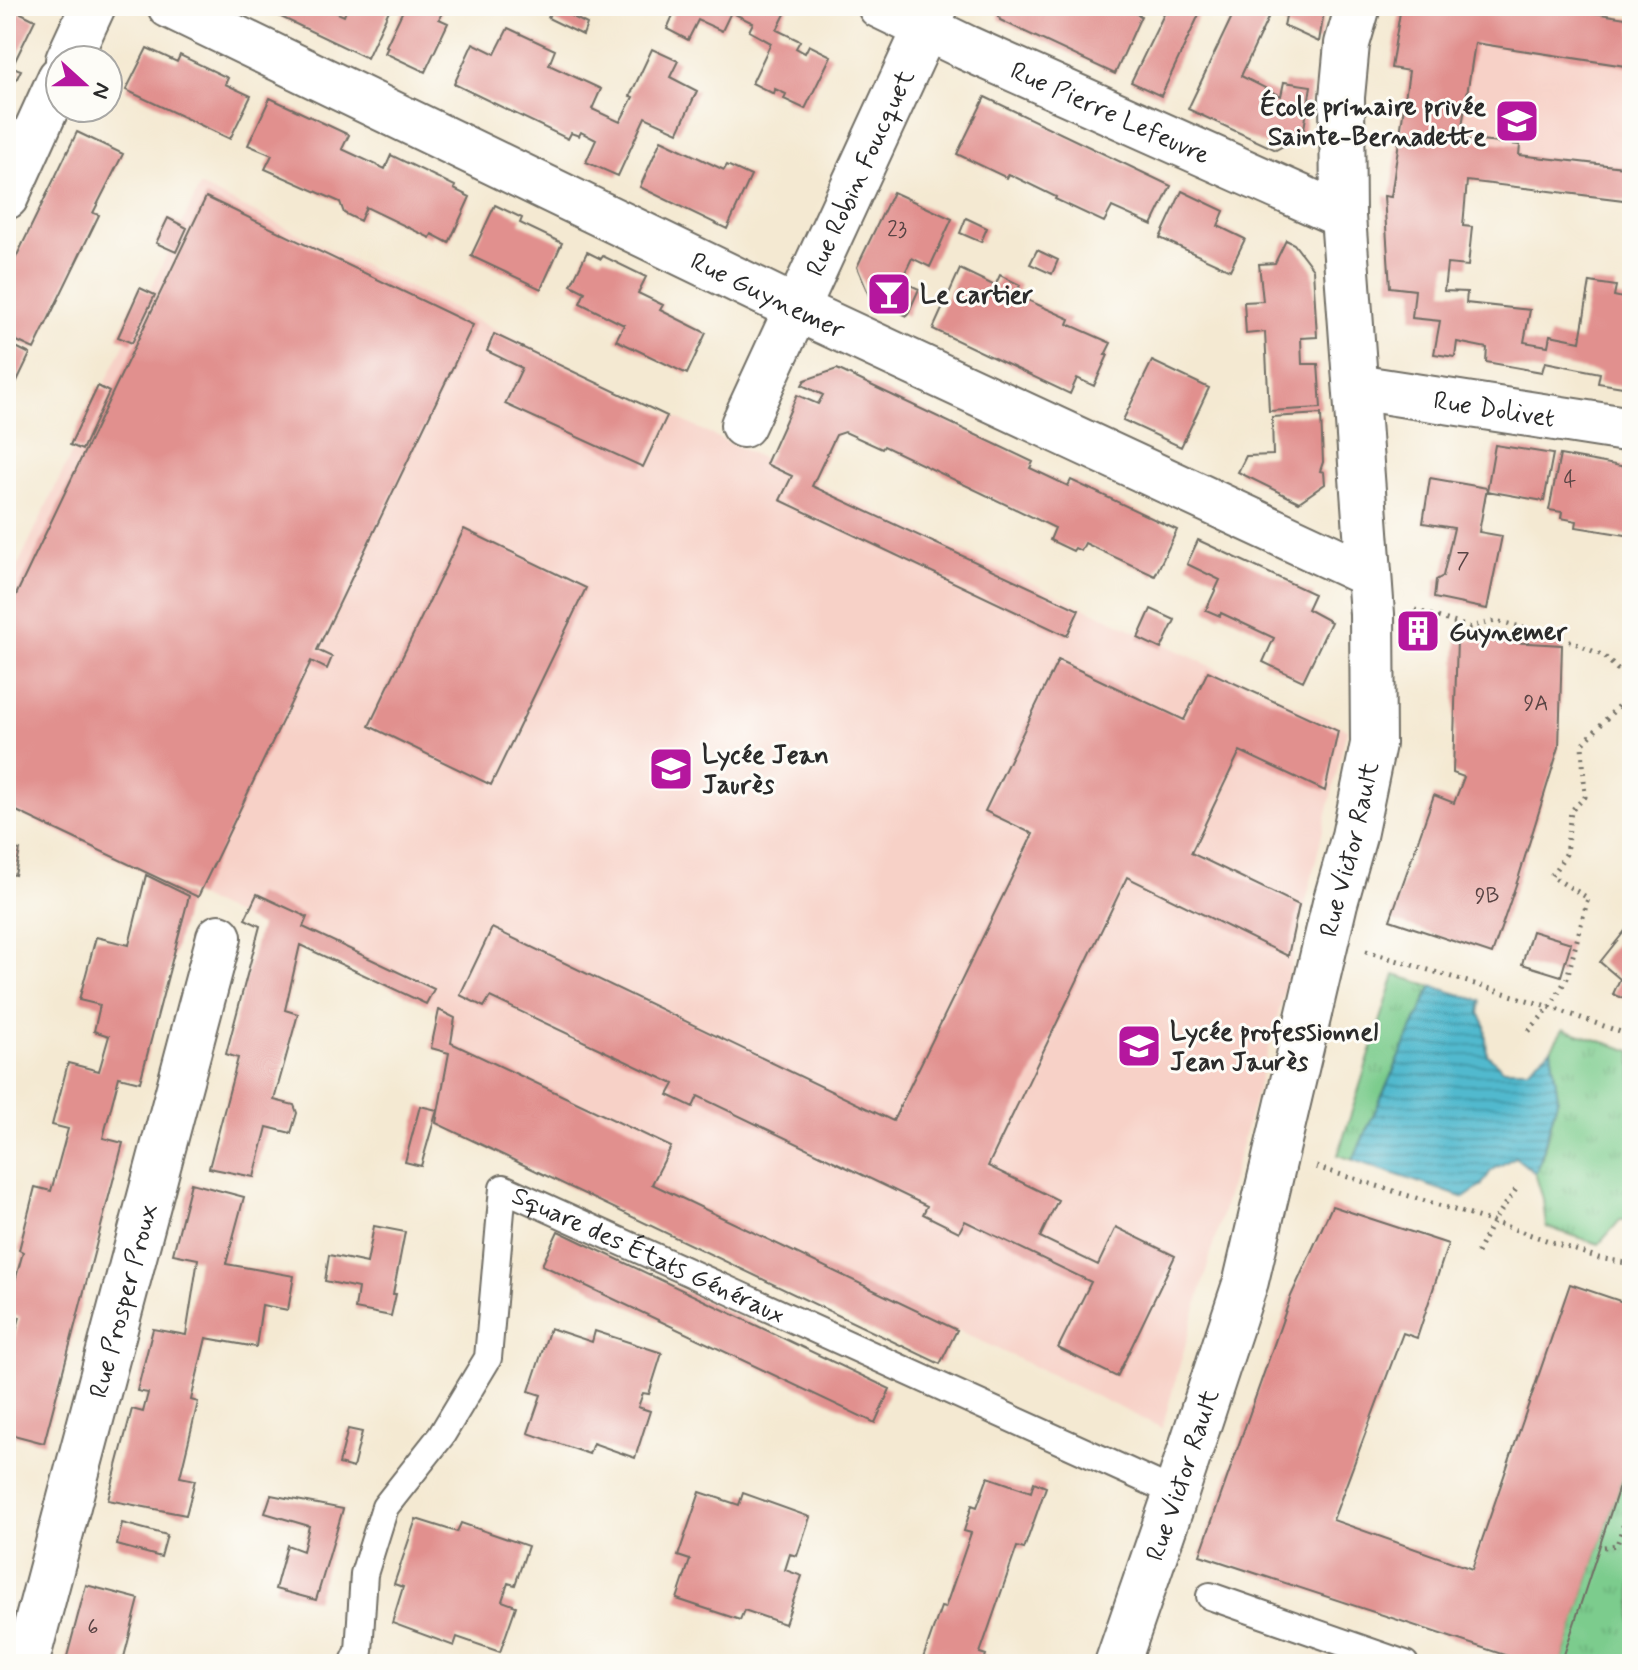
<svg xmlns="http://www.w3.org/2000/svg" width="1638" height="1670" font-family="Mynerve,sans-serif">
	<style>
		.built { fill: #f7d1c7 }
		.grass { fill: url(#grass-tufts); stroke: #547c5c; stroke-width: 2 }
		.water { fill: url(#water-rules); stroke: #3e727c; stroke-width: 2 }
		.building { fill: #e1908e }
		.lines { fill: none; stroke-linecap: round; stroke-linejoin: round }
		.service-casing { stroke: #716e65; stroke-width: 30 }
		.minor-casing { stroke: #716e65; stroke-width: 48 }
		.path { stroke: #716e65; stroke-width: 5; stroke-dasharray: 2 6; stroke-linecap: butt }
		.service { stroke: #fff; stroke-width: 26 }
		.minor { stroke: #fff; stroke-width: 44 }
		.labels { text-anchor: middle; stroke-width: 6; stroke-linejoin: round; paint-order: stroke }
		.number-label { font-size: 22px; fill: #584444 }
		.poi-label { font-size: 26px; font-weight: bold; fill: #2b2b2b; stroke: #fdfcf7; text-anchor: start }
		.street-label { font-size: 26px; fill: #2b2b2b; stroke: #fdfcf7 }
	</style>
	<defs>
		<pattern id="grass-tufts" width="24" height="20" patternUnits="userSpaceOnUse" patternTransform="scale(2)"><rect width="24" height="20" fill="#7ccc8d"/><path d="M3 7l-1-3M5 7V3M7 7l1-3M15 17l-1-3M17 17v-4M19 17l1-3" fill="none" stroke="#6baf7a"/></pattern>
		<pattern id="water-rules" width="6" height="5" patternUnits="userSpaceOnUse" patternTransform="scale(2)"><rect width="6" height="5" fill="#51b9ce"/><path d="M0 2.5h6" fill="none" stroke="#4397a7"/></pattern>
	</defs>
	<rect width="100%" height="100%" fill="#fdfcf7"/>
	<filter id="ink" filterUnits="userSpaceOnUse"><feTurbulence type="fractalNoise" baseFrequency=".0125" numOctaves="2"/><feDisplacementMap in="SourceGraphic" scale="16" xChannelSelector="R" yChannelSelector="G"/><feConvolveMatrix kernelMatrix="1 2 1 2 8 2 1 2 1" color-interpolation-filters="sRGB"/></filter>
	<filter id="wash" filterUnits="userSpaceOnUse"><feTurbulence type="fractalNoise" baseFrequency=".006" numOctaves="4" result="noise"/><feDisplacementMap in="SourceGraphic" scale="32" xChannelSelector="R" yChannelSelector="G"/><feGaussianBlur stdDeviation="1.8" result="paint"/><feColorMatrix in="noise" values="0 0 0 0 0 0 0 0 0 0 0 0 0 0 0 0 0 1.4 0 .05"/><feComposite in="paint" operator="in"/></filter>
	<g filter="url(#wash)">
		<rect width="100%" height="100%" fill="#f4e9d2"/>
		<path class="built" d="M1401 6H1550L1632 19V201L1393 171 1409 71 1391 68Z
			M200 186 708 433 1347 729 1285 990 1162 1428 443 1083 455 1018 198 897 6 809V590Z"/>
		<path class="grass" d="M1395 975 1432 986 1353 1160 1338 1155Z
			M1563 1029 1632 1051V1220H1620L1599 1244 1546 1227 1543 1199 1535 1173 1540 1164 1558 1097 1551 1049Z
			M1632 1447V1664H1561Z"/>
		<path class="water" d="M1432 986 1481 1001 1479 1013 1485 1024 1487 1054 1502 1069H1528L1551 1049 1558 1097 1539 1164 1535 1173 1515 1157 1491 1171 1481 1186 1464 1198 1353 1160Z"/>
		<g id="blocks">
			<path class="building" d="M7 6 35 20 12 67 21 70 6 101Z
				M258 6H322L344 16 348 6H391L367 58Z
				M405 6H426L442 13 439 19 448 23 425 72 385 53 388 47 386 46Z
				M553 6H576L571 16 587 24 583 35 548 18Z
				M677 6H789L777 30 800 41 796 48 805 53 809 45 831 56 805 109 784 99 786 94 775 89 774 94 752 83 771 43 749 31 753 23 731 12 722 31 698 20 688 40 667 29Z
				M996 6H1121L1141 16 1115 74 1000 20Z
				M1168 6H1203L1161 96 1131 82Z
				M1237 6H1243L1268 18 1241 76 1281 96 1284 82 1311 86 1303 135 1276 150 1188 109Z
				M1288 6H1325L1319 42 1284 26Z
				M1401 6H1550L1632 19V67L1475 43 1460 139 1520 145 1519 155 1632 168V201L1467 181 1463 226 1472 227 1468 266 1447 264 1444 291 1467 292 1466 303 1530 310 1524 342 1548 346 1550 335 1580 341 1590 282 1616 286 1614 296 1632 300V378L1625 377 1623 387 1598 383 1600 373 1545 362 1542 372 1486 362 1487 348 1457 342 1455 357 1434 354 1440 321 1412 318 1415 290 1390 287 1384 196 1391 197 1409 71 1391 68Z
				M508 28 555 50 549 65 601 89 592 109 620 122 633 97 630 96 652 49 678 61 670 77 697 91 678 132 645 117 618 176 586 162 596 140 581 132 579 136 571 133 568 139 454 84 473 43 495 54Z
				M147 48 177 62 180 55 228 78 225 84 251 96 230 139 126 90Z
				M985 97 1171 186 1152 225 1112 207 1104 222 1055 199 1056 197 1009 174 1007 178 957 154Z
				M270 98 349 135 342 149 385 169 391 155 455 186 454 189 470 197 449 243 432 234 430 238 366 207 360 221 344 213 340 202 265 169 272 155 248 145Z
				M77 132 123 154 93 213 99 215 34 349 6 336V278Z
				M661 140 724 170 727 165 751 176 727 229 640 187Z
				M1182 191 1224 211 1218 226 1245 239 1230 270 1160 238Z
				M893 192 952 219 930 267 912 258 901 281 919 289 907 316 870 298 857 267Z
				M206 197 473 325 317 650 332 657 327 669 311 661 198 897 6 806V616Z
				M495 205 522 218 520 223 562 243 541 289 471 256Z
				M168 218 187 228 176 252 156 243Z
				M966 218 987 228 981 242 960 233Z
				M1286 240 1294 244 1313 269 1317 337 1301 338 1302 364H1318L1321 408 1269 411 1265 332 1246 334 1244 302 1263 301 1259 264 1275 263Z
				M1037 250 1058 260 1052 274 1030 264Z
				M587 252 601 259 603 256 646 277 638 293 663 305 660 310 706 333 687 374 616 340 624 325 580 303 585 292 571 285Z
				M960 269 995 286 1000 275 1020 285 1016 295 1070 319 1068 324 1111 343 1105 355H1108L1094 386 1077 378 1070 394 933 329Z
				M140 288 155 295 132 343 118 337Z
				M494 334 667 416 643 467 505 404 522 368 487 351Z
				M6 342 30 354 6 404Z
				M1152 361 1209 388 1181 447 1123 420Z
				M837 369 1033 462 1030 468 1068 486 1071 480 1177 530 1155 576 1085 543 1081 551 1075 548 1073 551 1050 540 1055 528 884 446 882 449 845 432 836 435 812 486 1079 610 1067 636 780 500 792 476 766 464 797 395 818 404 823 395 802 385 805 380Z
				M98 386 109 392 82 450 70 445Z
				M1321 414 1323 462 1320 471 1324 472 1325 484 1299 502 1238 472 1246 456 1273 455 1272 417Z
				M1495 445 1553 454 1544 501 1487 491Z
				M1560 455 1632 468V536L1576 527 1577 521 1561 518 1562 512 1549 510Z
				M1430 478 1487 488 1479 532 1502 536 1487 609 1434 598 1436 580 1443 576 1454 528 1423 523Z
				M464 529 586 588 491 785 369 726Z
				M1198 540 1314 594 1307 609 1331 622 1303 681 1263 662 1274 638 1221 613 1220 616 1206 610 1220 580 1187 564Z
				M1151 609 1175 620 1161 649 1138 638Z
				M1411 622H1423L1424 641H1412Z
				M1457 639 1562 645 1559 747 1519 876 1492 954 1390 920 1434 795 1454 803 1464 777 1453 773Z
				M1058 660 1184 720 1208 671 1338 731 1325 791 1240 751 1191 853 1299 905 1288 956 1127 877 988 1166 1058 1200 1040 1237 1098 1265 1116 1227 1175 1256 1117 1377 1058 1348 1091 1282 965 1221 959 1232 923 1214 927 1206 698 1096 693 1107 668 1095 674 1084 490 997 484 1007 460 995 492 928 893 1121 1033 834 985 811Z
				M6 847 20 850 15 875 6 873Z
				M146 875 189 896 140 1082 119 1077 103 1138 123 1143 44 1443 6 1433V1368L20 1317 6 1314 23 1252 19 1250 35 1187 51 1191 68 1129 52 1125 68 1063 99 1071 109 1036 94 1031 100 1005 79 1000 96 937 129 945Z
				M257 894 307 917 303 927 434 989 426 1004 300 945 285 1010 298 1014 274 1100 294 1105 297 1113 291 1133 267 1127 254 1177 209 1168 238 1058 226 1054 260 926 245 919Z
				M1632 922V1002L1613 994 1620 979 1600 962Z
				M1532 931 1571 943 1561 976 1522 964Z
				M439 1010 455 1018 451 1043 671 1147 652 1184 957 1330 940 1364 436 1123 449 1053 431 1048Z
				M420 1106 437 1110 421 1166 405 1162Z
				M191 1183 244 1197 226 1264 294 1276 288 1310 262 1305 256 1347 206 1338 191 1400 198 1402 180 1477 195 1480 186 1515 108 1500 132 1409 143 1412 148 1393 137 1391 153 1329 186 1335 198 1259 173 1254Z
				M1332 1206 1448 1244 1417 1338 1403 1333 1333 1520 1472 1569 1570 1284 1632 1305V1447L1561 1664H1532L1200 1555 1291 1296Z
				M374 1226 405 1232 393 1294H396L391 1316 355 1309 358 1288 325 1281 329 1255 367 1263Z
				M558 1231 890 1389 875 1423 542 1265Z
				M550 1328 592 1342 595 1331 662 1353 649 1394 643 1393 638 1407 650 1411 635 1458 593 1443 589 1454 528 1433 541 1395 529 1391Z
				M348 1429 362 1432 353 1468 339 1464Z
				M988 1477 1031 1492 1034 1482 1046 1487 1024 1549 1017 1547 980 1653 986 1655 983 1664H921L941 1607 945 1608 971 1533 964 1531 972 1505 977 1507Z
				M700 1492 739 1505 743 1493 810 1517 797 1556 790 1554 785 1570 802 1576 785 1624 744 1610 740 1620 677 1599 690 1560 678 1556Z
				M271 1495 343 1509 316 1600 275 1589 287 1545 303 1551 309 1526 265 1513Z
				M416 1519 457 1532 461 1523 528 1546 515 1585 508 1583 502 1601 516 1606 500 1652 457 1637 454 1646 392 1623 403 1587 394 1584Z
				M122 1523 167 1535 161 1557 117 1545Z
				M86 1585 139 1599 123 1661 132 1664H65Z"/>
		</g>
	</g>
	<g filter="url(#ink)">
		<use href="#blocks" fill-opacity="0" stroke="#716e65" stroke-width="2"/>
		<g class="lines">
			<g class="service-casing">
				<g id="service">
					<path d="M1210 1596 1405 1664"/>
					<path id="s1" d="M353 1664 359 1651 364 1574 385 1507 441 1436 488 1358 503 1188 1176 1493"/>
				</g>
			</g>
			<g class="minor-casing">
				<g id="minor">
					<path id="s2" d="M170 6 797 309 1369 575"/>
					<path id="s3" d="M880 6 967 48 1343 216"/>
					<path d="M68 60 93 6"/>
					<path d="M6 197 60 78"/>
					<path id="s4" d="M1356 387 1632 430"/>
					<path id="s5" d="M743 425 936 6"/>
					<path id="s6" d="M26 1664 219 937"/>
					<path id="s7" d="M1117 1664 1176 1493 1246 1281 1335 903 1354 836 1373 744 1372 614 1343 216 1342 97 1347 44 1358 6"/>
				</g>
			</g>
			<path class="path" d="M1415 610 1469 627 1496 621 1559 636 1604 656 1632 684
				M1366 951 1550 1007 1632 1036
				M1529 1031 1550 1007 1567 978 1588 898 1551 876 1566 854 1571 811 1585 797 1582 745 1632 691
				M1316 1167 1493 1222 1599 1258 1632 1264
				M1477 1253 1493 1222 1517 1188
				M1604 1547 1617 1545 1632 1498"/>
			<use href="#service" class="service"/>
			<use href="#minor" class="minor"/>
		</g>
	</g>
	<defs>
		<g id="school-square" transform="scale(2.3)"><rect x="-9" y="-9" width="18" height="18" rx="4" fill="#b5179e" stroke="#fdfcf7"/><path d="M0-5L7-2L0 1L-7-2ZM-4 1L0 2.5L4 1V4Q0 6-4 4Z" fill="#fff"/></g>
		<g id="bar-square" transform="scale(2.3)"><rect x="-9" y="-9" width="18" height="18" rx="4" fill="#b5179e" stroke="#fdfcf7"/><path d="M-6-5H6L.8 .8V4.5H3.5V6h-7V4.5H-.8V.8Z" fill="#fff"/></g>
		<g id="building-square" transform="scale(2.3)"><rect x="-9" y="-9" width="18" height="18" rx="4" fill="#b5179e" stroke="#fdfcf7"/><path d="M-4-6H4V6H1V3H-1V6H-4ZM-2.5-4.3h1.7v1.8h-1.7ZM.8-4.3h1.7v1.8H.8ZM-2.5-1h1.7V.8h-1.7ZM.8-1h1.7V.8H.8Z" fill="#fff"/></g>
	</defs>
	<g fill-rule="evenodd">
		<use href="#school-square" x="1517" y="121"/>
		<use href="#bar-square" x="889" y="294"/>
		<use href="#building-square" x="1418" y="631"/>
		<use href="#school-square" x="671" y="769"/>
		<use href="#school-square" x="1139" y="1046"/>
	</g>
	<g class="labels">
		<g class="number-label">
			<text x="897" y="236">23</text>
			<text x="1570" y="486">4</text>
			<text x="1463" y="568">7</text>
			<text x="1536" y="710">9A</text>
			<text x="1487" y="903">9B</text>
			<text x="93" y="1634">6</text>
		</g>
		<g class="poi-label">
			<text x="1486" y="115" text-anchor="end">École primaire privée<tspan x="1486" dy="30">Sainte-Bernadette</tspan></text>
			<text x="920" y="303">Le cartier</text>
			<text x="1449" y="640">Guynemer</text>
			<text x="702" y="763">Lycée Jean<tspan x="702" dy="30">Jaurès</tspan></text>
			<text x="1170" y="1040">Lycée professionnel<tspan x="1170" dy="30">Jean Jaurès</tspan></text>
		</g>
		<g class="street-label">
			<text dy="9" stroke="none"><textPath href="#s3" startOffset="254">Rue Pierre Lefeuvre</textPath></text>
			<text dy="9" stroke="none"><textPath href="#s5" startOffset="278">Rue Robin Foucquet</textPath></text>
			<text dy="9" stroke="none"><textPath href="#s2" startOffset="664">Rue Guynemer</textPath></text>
			<text dy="9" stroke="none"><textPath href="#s4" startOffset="140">Rue Dolivet</textPath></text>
			<text dy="9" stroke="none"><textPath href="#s7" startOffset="848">Rue Victor Rault</textPath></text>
			<text dy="9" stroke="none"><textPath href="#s1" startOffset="674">Square des États Généraux</textPath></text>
			<text dy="9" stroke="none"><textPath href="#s6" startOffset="376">Rue Prosper Proux</textPath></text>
			<text dy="9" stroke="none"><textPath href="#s7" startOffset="200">Rue Victor Rault</textPath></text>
		</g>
	</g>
	<rect width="1638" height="1670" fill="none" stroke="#fdfcf7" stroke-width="32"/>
	<g transform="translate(84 84) rotate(111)"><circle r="38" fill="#fdfcf7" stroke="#a9a8a5" stroke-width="2"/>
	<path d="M0-6L14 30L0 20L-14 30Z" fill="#b5179e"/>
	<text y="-12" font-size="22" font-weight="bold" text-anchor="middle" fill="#2b2b2b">N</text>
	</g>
</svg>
